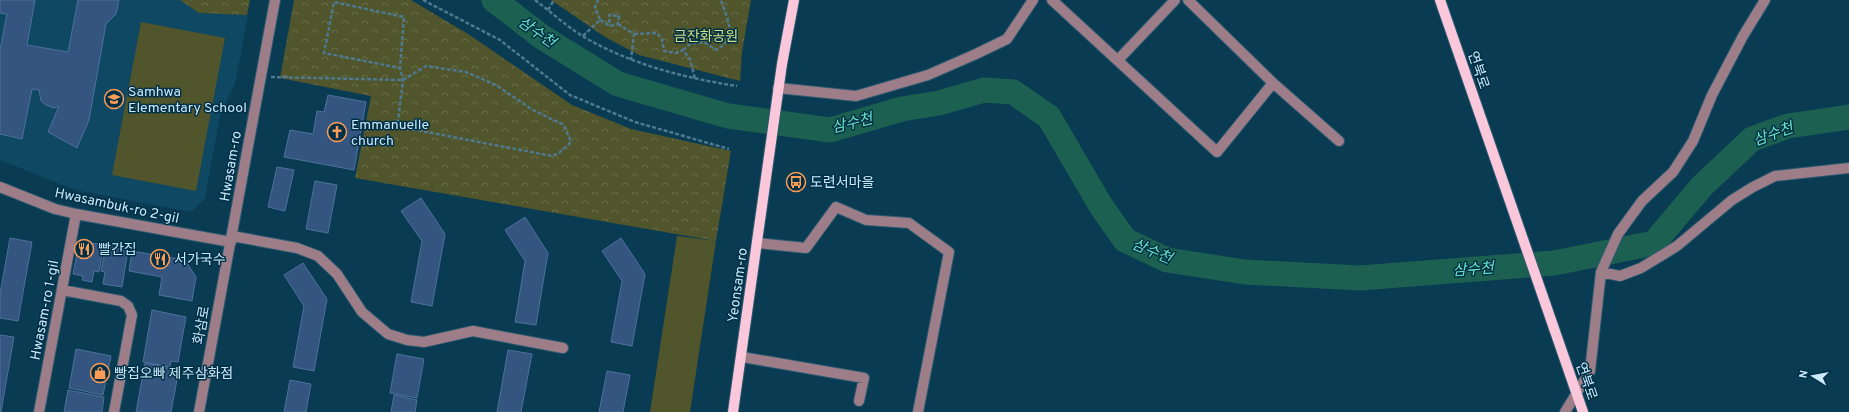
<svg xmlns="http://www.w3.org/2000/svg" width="1849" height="412" font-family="Overpass,'Noto Sans KR',sans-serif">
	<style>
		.built { fill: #0f4862 }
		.grass { fill: #50552b }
		.park { fill: url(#park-crowns) }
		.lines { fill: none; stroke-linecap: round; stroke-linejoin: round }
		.river { stroke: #1c6051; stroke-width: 25 }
		.building { fill: #33557f; stroke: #4e719c }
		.minor-casing { stroke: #2c5a70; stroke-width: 12 }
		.major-casing { stroke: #2c5a70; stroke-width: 12 }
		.path { stroke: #4e798e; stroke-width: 2.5; stroke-dasharray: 4 2; stroke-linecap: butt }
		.minor { stroke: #9c7d88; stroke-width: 10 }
		.major { stroke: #fac8da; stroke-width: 10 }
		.labels { text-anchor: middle; stroke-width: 3; stroke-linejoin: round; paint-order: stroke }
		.park-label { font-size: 14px; fill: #d3df80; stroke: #003046 }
		.street-label { font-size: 14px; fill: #cce9fb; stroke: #003046 }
		.poi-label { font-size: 14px; fill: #cce9fb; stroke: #003046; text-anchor: start }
		.water-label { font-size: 15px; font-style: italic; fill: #68e4c5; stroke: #003046 }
	</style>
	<defs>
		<pattern id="park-crowns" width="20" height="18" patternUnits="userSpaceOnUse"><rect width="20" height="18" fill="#50552b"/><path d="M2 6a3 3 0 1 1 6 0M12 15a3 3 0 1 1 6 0" fill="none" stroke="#686d4b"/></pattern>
	</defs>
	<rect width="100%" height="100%" fill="#093b52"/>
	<path class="built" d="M0 0H180L199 13 248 15 235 84 220 115 205 198 191 212 75 190 0 160Z"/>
	<path class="grass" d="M141 22 225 38 196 191 112 175Z
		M677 236 716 241 690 412H650Z"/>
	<path class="park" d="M180 0H250L247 15 199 13Z
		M294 0H411L468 34 572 105 631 129 731 151 716 241 355 178 371 96 280 78Z
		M551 0H751L742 52 740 81 639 55 605 37Z"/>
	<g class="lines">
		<path class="river" d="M494 0 542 37 618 84 728 116 830 130 902 109 939 103 984 90 1013 92 1049 117 1101 206 1125 240 1167 260 1245 272 1360 278 1554 263 1654 243 1702 186 1752 139 1788 126 1849 117"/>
	</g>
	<path class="building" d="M0 0H35L27 45 68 52 78 0H119L116 14 106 24 89 120 77 148 48 132 59 106 54 108 46 105 41 101 39 90 32 89 22 139 0 134V50L7 14 0 13Z
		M328 95 366 102 354 170 284 157 290 130 313 134 317 111 324 112Z
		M277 167 294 170 285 211 268 207Z
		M315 181 337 185 328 233 306 229Z
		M421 198 445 234 432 306 411 302 422 241 401 211Z
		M525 217 548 253 536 325 515 322 525 261 505 230Z
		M10 238 32 242 18 321 0 318V294Z
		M621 238 645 274 632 346 611 342 622 281 602 251Z
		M86 242 104 245 99 272 94 271 92 282 82 280 83 276 73 274 78 249Z
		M106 246 128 250 122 287 103 284 105 272 101 271Z
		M132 251 185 260 196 277 192 301 159 295 162 277 129 271Z
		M303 263 327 299 314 371 293 367 304 306 284 275Z
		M152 310 186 317 178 362 171 361 170 367 143 362Z
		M0 335 14 337 1 412H0Z
		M76 349 111 356 103 395 69 388Z
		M508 350 532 354 521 412H497Z
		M397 354 424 359 417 398 390 393Z
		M145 363 179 369 171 412H136Z
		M607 371 630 375 623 412H599Z
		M290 380 311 384 306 412H284Z
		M68 390 104 397 102 412H64Z
		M394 395 417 400 415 412H391Z"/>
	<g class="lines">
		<g class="minor-casing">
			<path id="minor" d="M1052 0 1217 152 1273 83 1188 0
				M1118 60 1175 0
				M1273 83 1339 141
				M778 88 856 96 928 75 976 54 1007 39 1033 0
				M0 187 55 209 76 214 231 242
				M232 236 297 248 318 256 337 274 362 312 388 334 407 340 424 342 473 331 563 348
				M757 243 806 248 836 207 866 220 909 223 949 252 918 412
				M1601 272 1620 276 1641 268 1677 246 1732 200 1753 187 1775 176 1849 168
				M62 290 121 301 128 306 132 315 114 412
				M742 357 864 378 859 401
				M39 412 76 214
				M199 412 275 0
				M1565 412 1590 371 1601 272 1618 234 1642 201 1673 172 1693 141 1712 95 1743 36 1765 0"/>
		</g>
		<g class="major-casing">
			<path id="major" d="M1440 0 1583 412
				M733 412 782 64 794 0"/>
		</g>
		<path class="path" d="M423 0 500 40 570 95 635 122 729 149
			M535 0C551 12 566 26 584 37 630 64 684 78 737 86
			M548 10 554 0
			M600 20 610 26 618 24 619 16 609 15 610 26
			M618 24 634 34 631 60
			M634 34 657 33 662 39 664 51 676 53 683 50 690 59 695 79
			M583 36 600 20 595 7 598 0
			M683 50 690 44 704 42 716 50C739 38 727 19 721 0
			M271 77 403 80 426 66 466 72 496 85 533 110 564 125 571 142 559 153 552 156 411 129 398 121 403 80 400 68 324 53 334 2 404 17 400 68"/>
		<use href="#minor" class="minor"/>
		<use href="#major" class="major"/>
	</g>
	<defs>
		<g id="school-ring" transform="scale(1)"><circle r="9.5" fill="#003046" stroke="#fd9c56" stroke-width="1.5"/><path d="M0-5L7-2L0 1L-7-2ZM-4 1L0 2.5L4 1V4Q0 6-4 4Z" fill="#fd9c56"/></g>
		<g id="church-ring" transform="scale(1)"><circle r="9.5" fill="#003046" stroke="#fd9c56" stroke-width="1.5"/><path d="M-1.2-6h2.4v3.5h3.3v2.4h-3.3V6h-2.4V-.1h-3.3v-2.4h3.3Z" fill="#fd9c56"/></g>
		<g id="bus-ring" transform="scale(1)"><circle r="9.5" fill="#003046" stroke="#fd9c56" stroke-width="1.5"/><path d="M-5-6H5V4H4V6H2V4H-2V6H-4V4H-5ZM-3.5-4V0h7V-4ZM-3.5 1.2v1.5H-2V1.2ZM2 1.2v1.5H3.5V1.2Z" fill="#fd9c56"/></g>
		<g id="restaurant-ring" transform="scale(1)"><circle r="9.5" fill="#003046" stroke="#fd9c56" stroke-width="1.5"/><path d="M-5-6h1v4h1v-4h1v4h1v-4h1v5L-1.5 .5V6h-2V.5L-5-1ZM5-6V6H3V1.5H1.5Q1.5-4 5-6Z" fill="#fd9c56"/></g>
		<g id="shop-ring" transform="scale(1)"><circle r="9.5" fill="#003046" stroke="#fd9c56" stroke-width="1.5"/><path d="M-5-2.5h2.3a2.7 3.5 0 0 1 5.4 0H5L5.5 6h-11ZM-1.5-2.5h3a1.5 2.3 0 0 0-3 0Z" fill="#fd9c56"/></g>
	</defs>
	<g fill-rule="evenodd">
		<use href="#school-ring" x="114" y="99"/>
		<use href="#church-ring" x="337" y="132"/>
		<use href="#bus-ring" x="796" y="182"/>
		<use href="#restaurant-ring" x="84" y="249"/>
		<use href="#restaurant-ring" x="160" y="259"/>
		<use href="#shop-ring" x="100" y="373"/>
	</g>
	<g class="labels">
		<g class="park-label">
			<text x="706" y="41">금잔화공원</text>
		</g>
		<g class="street-label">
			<text transform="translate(1479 70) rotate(71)" y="5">연북로</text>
			<text transform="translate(230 166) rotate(-80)" y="5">Hwasam-ro</text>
			<text transform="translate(117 205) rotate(12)" y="5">Hwasambuk-ro 2-gil</text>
			<text transform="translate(737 285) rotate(-82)" y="5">Yeonsam-ro</text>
			<text transform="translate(44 310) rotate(-79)" y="5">Hwasam-ro 1-gil</text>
			<text transform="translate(201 325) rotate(-80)" y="5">화삼로</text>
			<text transform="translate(1587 381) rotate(71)" y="5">연북로</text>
		</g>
		<g class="poi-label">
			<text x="128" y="96">Samhwa<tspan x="128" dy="16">Elementary School</tspan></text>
			<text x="351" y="129">Emmanuelle<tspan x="351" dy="16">church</tspan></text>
			<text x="810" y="187">도련서마을</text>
			<text x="98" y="254">빨간집</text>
			<text x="174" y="264">서가국수</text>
			<text x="114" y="378">빵집오빠 제주삼화점</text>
		</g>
		<g class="water-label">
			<text transform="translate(537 32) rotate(35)" y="5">삼수천</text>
			<text transform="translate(852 123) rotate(-14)" y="5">삼수천</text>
			<text transform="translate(1773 134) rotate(-20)" y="5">삼수천</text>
			<text transform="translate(1152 251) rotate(23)" y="5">삼수천</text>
			<text transform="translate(1473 269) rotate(-4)" y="5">삼수천</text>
		</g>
	</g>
	<g transform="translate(1813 376) rotate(281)" stroke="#003046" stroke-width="3" paint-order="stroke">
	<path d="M0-3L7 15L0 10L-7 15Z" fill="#cce9fb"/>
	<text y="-6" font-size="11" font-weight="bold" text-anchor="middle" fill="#cce9fb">N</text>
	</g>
</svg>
